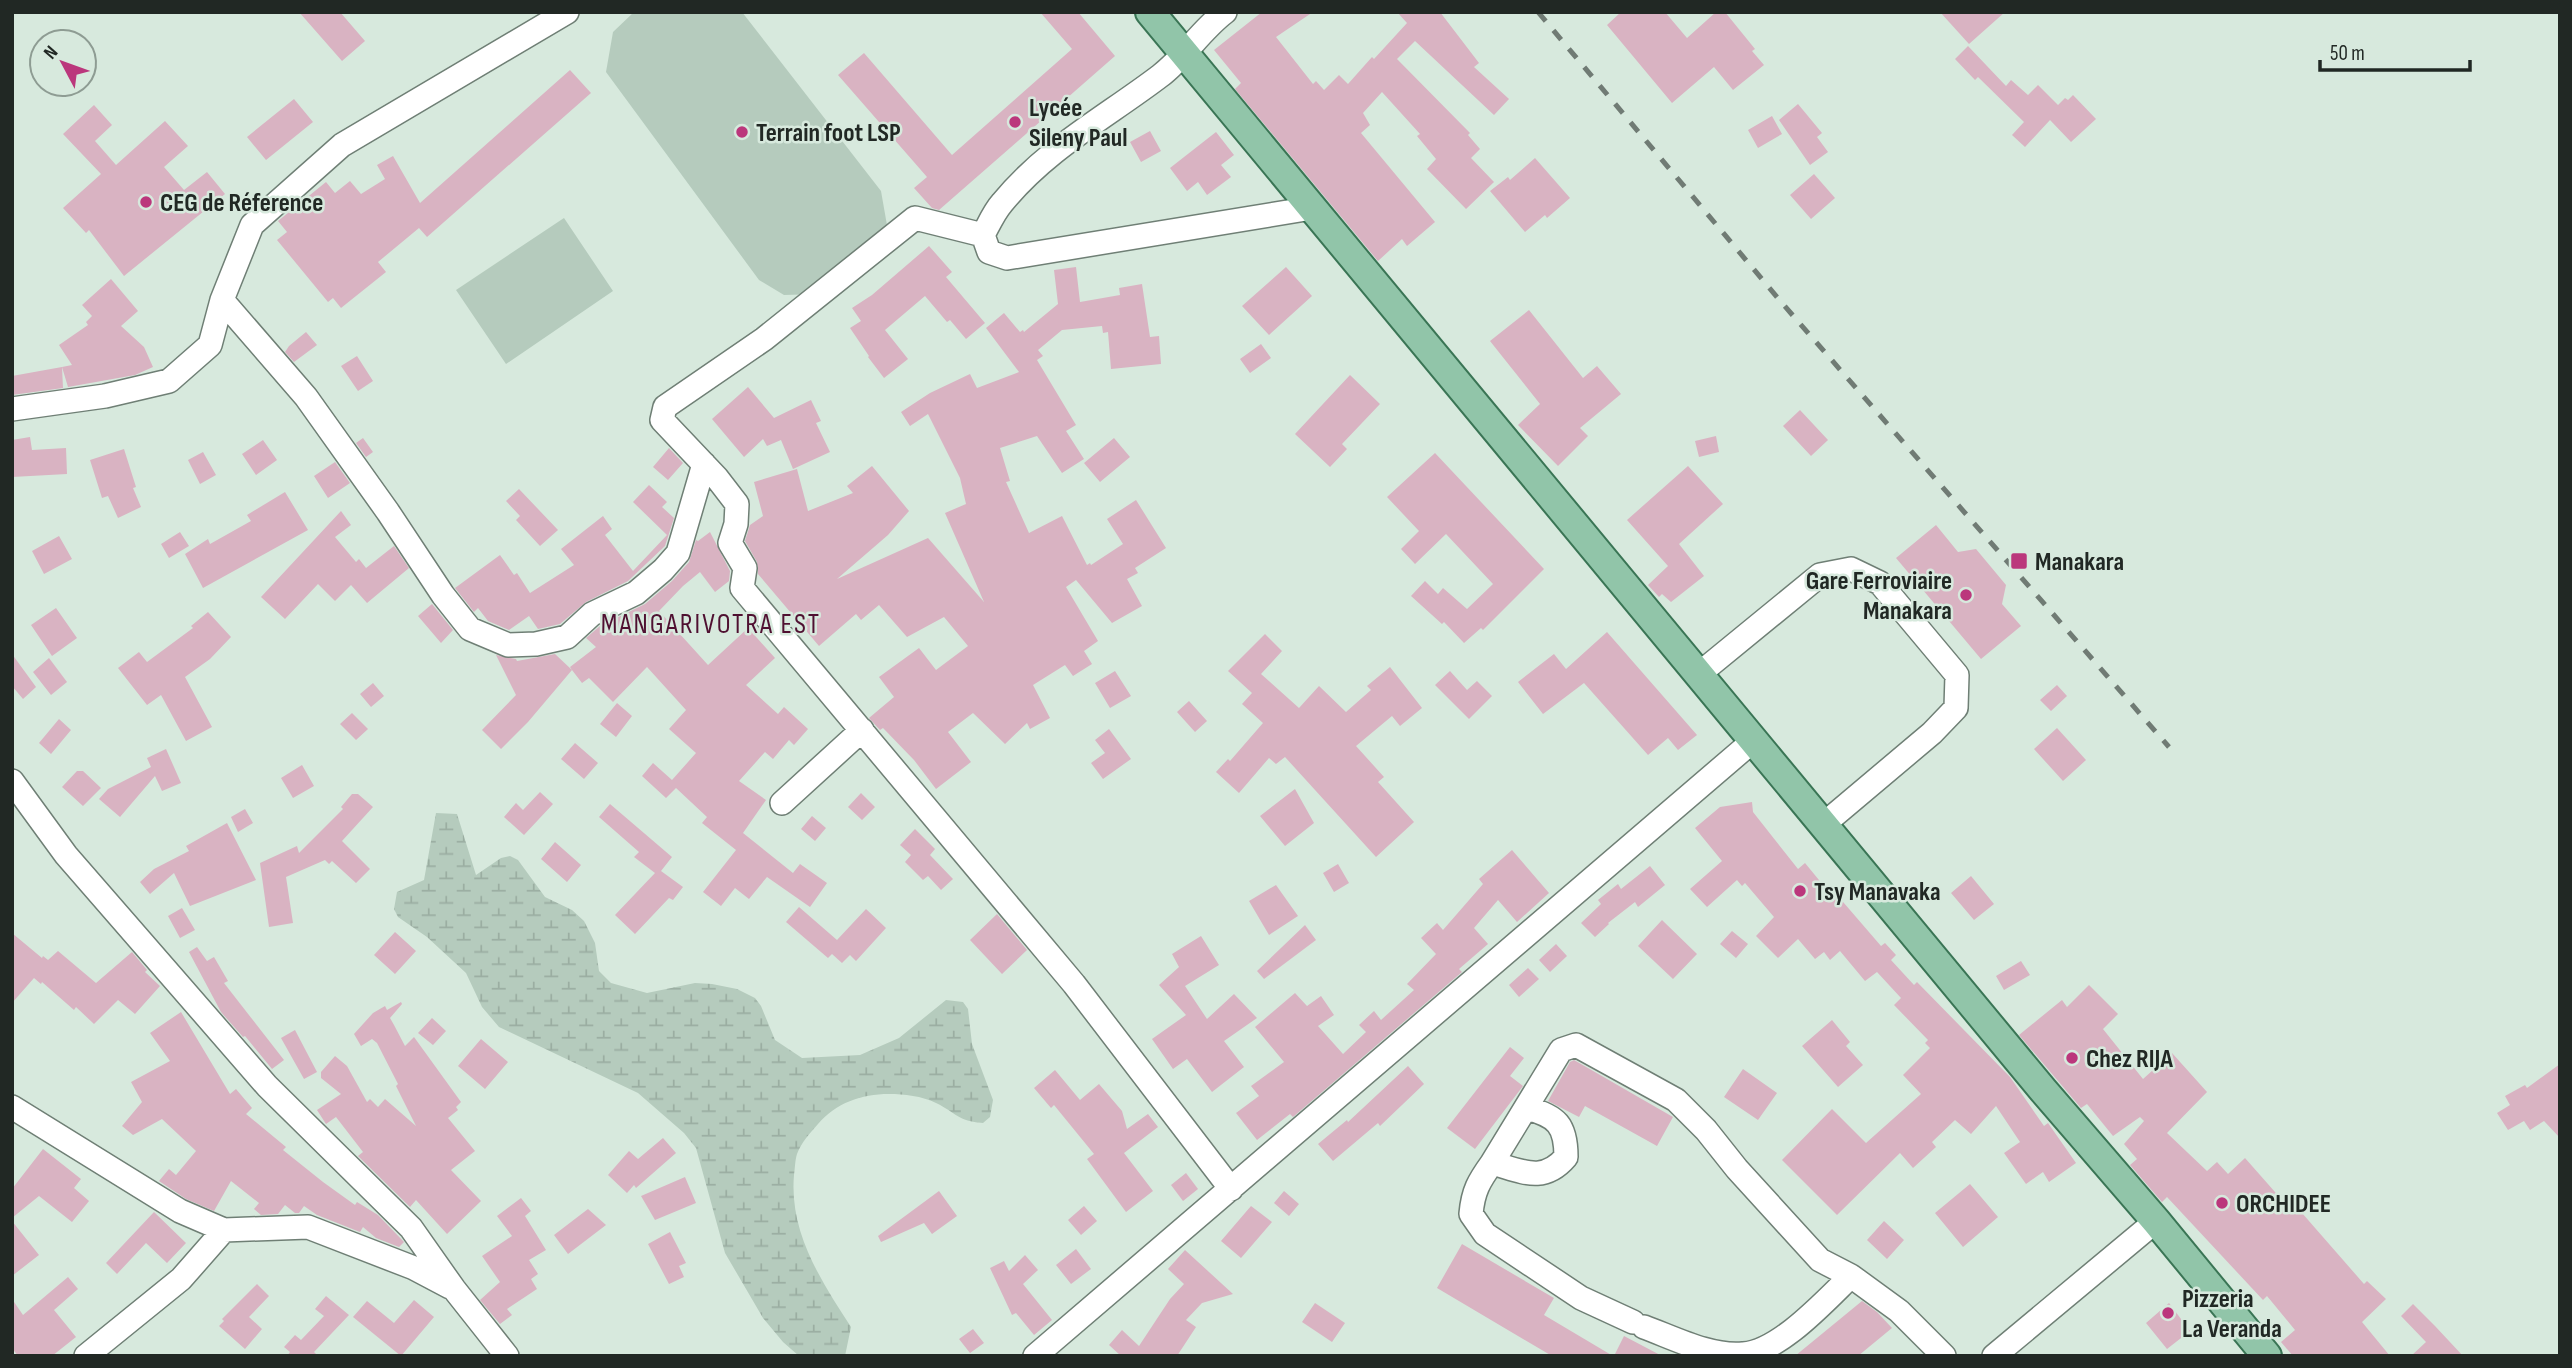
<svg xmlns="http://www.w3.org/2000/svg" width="2572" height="1368" font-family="'Sofia Sans Condensed',sans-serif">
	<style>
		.wetland { fill: url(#wetland-marsh) }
		.park { fill: #b5cbbd }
		.building { fill: #d9b3c2 }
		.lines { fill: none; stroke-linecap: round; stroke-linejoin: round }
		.minor-casing { stroke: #6f7f75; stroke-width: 26 }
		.major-casing { stroke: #3a7555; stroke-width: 32 }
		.minor { stroke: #fff; stroke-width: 23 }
		.major { stroke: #91c5a9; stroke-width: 28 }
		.rail { stroke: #707b74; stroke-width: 5; stroke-dasharray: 12 12; stroke-linecap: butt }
		.poi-dot { fill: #bb377c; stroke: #d7e9dd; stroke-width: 2.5 }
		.labels { text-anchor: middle; stroke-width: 5; stroke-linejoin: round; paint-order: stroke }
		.poi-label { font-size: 26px; font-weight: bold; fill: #212824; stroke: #d7e9dd; text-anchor: start }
		.neighbourhood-label { font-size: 28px; letter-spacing: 2px; fill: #4f1031; stroke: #d7e9dd }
	</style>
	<defs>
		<pattern id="wetland-marsh" width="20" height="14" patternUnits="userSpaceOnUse" patternTransform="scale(1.75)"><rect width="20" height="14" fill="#b5cbbd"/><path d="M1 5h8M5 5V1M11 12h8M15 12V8" fill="none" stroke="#9baea2"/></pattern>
	</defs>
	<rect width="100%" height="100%" fill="#d7e9dd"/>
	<path class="wetland" d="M436 813 457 814 476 875 501 858 510 856 518 860 545 897 572 910 584 921 595 943 599 971 611 983 647 993 695 983 712 984 737 989 755 998 761 1006 775 1040 802 1058 860 1055 899 1038 946 1000 963 1002 968 1009 972 1044 993 1100 990 1117 983 1123C957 1121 957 1113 936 1103 922 1096 904 1094 889 1094 861 1094 836 1103 818 1124 810 1133 801 1143 797 1154 795 1160 795 1169 794 1175 789 1232 821 1281 851 1327L845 1356H799L783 1342 763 1318 725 1253 696 1148 684 1133 638 1093 499 1027 482 1007 466 973 427 937 398 917 394 909 397 892 424 880Z"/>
	<path class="park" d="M634 12H742L881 191 888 231 819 294 784 295 759 280 606 72 613 32Z
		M564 218 613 291 506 364 456 290Z"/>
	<path class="building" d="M299 12H340L365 41 342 61Z
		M1040 12H1078L1115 56 939 210 932 208 914 188 927 177 838 75 864 53 952 155 1072 49Z
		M1262 12H1313L1276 37 1313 84 1316 81 1324 90 1339 75 1348 84 1372 57 1374 59 1407 23 1397 12H1440L1479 63 1474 67 1509 99 1494 115 1415 41 1397 59 1470 133 1468 135 1480 149 1471 158 1494 182 1466 209 1427 169 1436 159 1417 136 1420 134 1382 92 1363 113 1370 125 1361 133 1435 222 1407 246 1402 239 1378 261 1235 89 1241 83 1214 50Z
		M1621 12H1665L1687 38 1716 12H1725L1755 49 1752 51 1764 65 1733 90 1714 67 1672 103 1607 25Z
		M1940 12H2005L1969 44Z
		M1968 46 2006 86 2011 80 2028 95 2038 85 2058 105 2065 98 2068 100 2073 95 2096 119 2071 142 2050 120 2025 147 2012 135 2024 122 1978 77 1975 80 1955 59Z
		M570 70 591 93 427 237 419 228 378 262 386 272 341 308 333 298 328 302 277 240 287 232 278 221 326 182 335 193 350 181 361 194 385 179 377 165 393 156 420 203Z
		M294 99 313 122 266 160 247 137Z
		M1798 104 1822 133 1817 137 1828 152 1810 165 1779 120Z
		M94 105 112 125 95 141 116 165 165 121 188 146 164 167 184 190 207 172 225 194 124 276 89 230 86 233 63 208 101 174 63 134Z
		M1772 116 1782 134 1758 148 1748 130Z
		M1150 131 1161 151 1141 162 1130 142Z
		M1216 132 1234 155 1221 165 1231 177 1207 195 1198 182 1187 191 1170 168Z
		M1535 158 1570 198 1547 218 1545 215 1525 232 1490 191 1508 177 1510 180Z
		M1814 174 1835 198 1811 219 1790 195Z
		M929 246 952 272 946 277 985 323 966 339 950 320 947 322 925 296 885 330 908 359 884 378 868 357 869 356 850 328 861 321 852 308 872 295Z
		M1076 267 1080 302 1120 295 1119 288 1142 284 1150 337 1159 336 1161 364 1111 369 1108 332 1103 333 1102 326 1062 330 1038 350 1043 356 1037 360 1076 425 1066 431 1084 459 1062 473 1037 436 1000 448 1010 481 1006 482 1029 533 1062 516 1087 565 1090 563 1091 565 1123 544 1107 519 1136 500 1166 548 1135 568 1138 573 1127 579 1142 606 1112 623 1076 580 1066 587 1098 641 1084 651 1092 664 1073 676 1065 665 1033 685 1050 718 1030 729 1027 723 1005 744 973 713 948 732 971 762 936 789 914 760 883 728 880 730 869 718 894 697 879 677 919 648 936 670 968 646 944 617 907 637 879 605 861 620 856 614 819 646 758 574 757 562 745 541 750 525 763 516 754 482 797 469 808 511 853 493 847 486 872 466 909 511 888 535 837 579 928 538 984 602 945 513 966 504 960 478 928 414 910 426 901 412 930 393 970 374 977 388 1019 372 986 328 1004 313 1020 332 1023 330 1024 332 1058 304 1054 270Z
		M1286 267 1312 296 1269 335 1242 306Z
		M111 279 138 311 121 326 144 347 153 367 135 375 68 387 62 367 72 365 59 345 88 325 86 322 92 316 82 305Z
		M1529 310 1583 378 1597 366 1621 394 1580 428 1588 436 1558 466 1518 425 1540 404 1490 341Z
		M306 332 317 345 294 362 285 352 289 346Z
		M1261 344 1271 358 1250 373 1240 359Z
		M357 356 373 381 358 391 341 366Z
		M62 367 63 388 12 395V376Z
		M1350 375 1380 404 1342 444 1347 449 1330 467 1295 434Z
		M748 387 774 418 811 400 821 421 816 423 830 452 793 469 781 440 767 446 763 439 744 457 712 419Z
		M1800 410 1828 440 1811 456 1783 426Z
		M1716 436 1719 452 1699 457 1695 441Z
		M30 437 32 450 66 448 67 474 12 477V440Z
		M363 438 373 452 366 457 356 443Z
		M1114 438 1130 457 1100 482 1084 463Z
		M263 440 277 460 256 475 242 454Z
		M669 448 683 463 668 480 653 467Z
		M124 449 136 487 133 488 141 507 118 518 108 496 102 498 90 460Z
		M203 452 216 475 200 484 188 460Z
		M1435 453 1544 569 1483 630 1481 628 1464 643 1444 622 1442 624 1411 596 1425 581 1438 594 1443 588 1467 609 1493 584 1446 534 1415 564 1401 549 1419 531 1387 497Z
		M335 462 350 483 328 498 314 476Z
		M1688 466 1723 504 1679 544 1704 576 1671 602 1662 594 1659 597 1648 585 1668 566 1627 520Z
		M649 485 667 502 662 507 674 518 665 546 628 581 586 602 560 624 538 629 529 616 509 630 488 621 478 608 474 612 455 588 500 555 514 575 517 573 530 593 574 565 561 549 603 516 612 529 605 535 633 571 667 535 633 502Z
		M519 489 558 530 540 546 516 520 520 516 506 501Z
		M285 492 308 530 203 588 185 554 208 539 210 544 251 521 247 515Z
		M341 511 351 525 335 537 356 562 359 559 366 568 394 546 409 568 367 603 351 585 335 601 318 584 285 619 261 597Z
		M1936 525 1958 552 1976 549 2006 585 2002 604 2021 626 1981 659 1896 558Z
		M180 532 189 546 169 558 161 544Z
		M710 532 730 571 729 581 715 592 700 572 683 586 659 611 708 665 748 628 775 658 746 685 778 714 784 707 808 729 794 745 789 740 773 759 765 752 739 781 766 800 743 833 793 873 800 864 827 883 810 907 767 877 749 899 735 888 721 906 703 892 736 850 702 823 707 817 676 788 666 798 642 776 653 763 672 780 696 753 669 729 686 710 647 667 613 702 589 678 582 683 572 670 528 722 501 749 482 730 516 695 496 655 516 659 517 661 555 654 572 670 570 667 596 647 586 638 600 626 645 604 672 581 689 562 696 540 698 541Z
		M59 536 72 559 44 574 32 551Z
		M432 604 453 630 441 643 418 616Z
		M56 608 77 638 52 656 31 625Z
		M208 612 231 637 210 659 185 677 212 727 186 741 161 695 147 705 118 668 139 652 147 662 193 628 191 626Z
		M1607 632 1697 735 1678 750 1668 738 1648 755 1584 683 1543 714 1518 682 1554 654 1566 669Z
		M1265 634 1282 651 1261 674 1299 708 1319 686 1346 712 1371 690 1367 686 1390 667 1422 708 1400 726 1392 716 1356 746 1384 777 1378 782 1414 822 1376 857 1285 757 1276 764 1269 758 1239 793 1216 772 1228 759 1230 761 1263 723 1242 704 1252 693 1228 671Z
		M12 654 36 687 23 699 12 686Z
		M49 658 67 682 51 695 33 672Z
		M1115 671 1131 696 1110 708 1095 683Z
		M1450 671 1467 690 1477 681 1492 696 1469 719 1435 685Z
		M373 683 384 696 371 707 360 694Z
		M2057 685 2067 696 2051 711 2040 700Z
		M1189 701 1207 721 1195 732 1177 712Z
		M617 703 632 716 616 737 600 724Z
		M352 713 368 729 356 740 340 724Z
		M59 719 71 730 51 754 39 743Z
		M2057 728 2086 760 2063 781 2034 749Z
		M1109 729 1131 759 1103 779 1091 763 1105 753 1095 740Z
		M575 743 598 763 584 779 561 759Z
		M166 749 181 783 162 791 155 776 120 817 99 799 108 789 151 767 147 758Z
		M302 765 314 786 293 798 281 778Z
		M77 771H83L101 788 83 806 62 787Z
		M1295 789 1314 823 1285 846 1260 816Z
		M540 792 553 804 524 835 504 817 516 803 523 810Z
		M861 793 875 807 862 820 848 807Z
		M352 794H358L373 807 342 841 370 869 356 883 332 861 329 864 325 860 286 877 293 923 269 927 260 863 297 846 299 853 343 809 341 807Z
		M1752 802 1753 812 1798 869 1805 863 1828 891 1831 888 1881 946 1885 943 1896 955 1891 960 1914 985 1917 982 2010 1077 2044 1126 2048 1123 2076 1163 2049 1182 2043 1172 2026 1184 2004 1153 2020 1142 1996 1106 1971 1134 1955 1120 1932 1142 1936 1147 1913 1168 1900 1153 1837 1215 1782 1160 1832 1109 1866 1143 1921 1094 1903 1075 1930 1048 1925 1043 1928 1040 1894 1005 1901 998 1877 972 1865 981 1840 951 1830 960 1824 952 1815 959 1798 939 1778 958 1756 936 1774 917 1745 883 1742 886 1737 880 1707 907 1690 889 1722 861 1695 828 1720 807Z
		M610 804 672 857 661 871 683 887 673 900 669 898 635 934 615 915 655 873 634 857 639 852 599 817Z
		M245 809 253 823 238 832 231 817Z
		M812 816 826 828 815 841 801 829Z
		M227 823 256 880 190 906 174 873 150 894 140 882 154 869 189 851 186 846Z
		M915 829 935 849 930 855 953 879 941 890 928 876 923 880 905 862 911 855 900 845Z
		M555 842 581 865 567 882 541 859Z
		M1512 850 1549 893 1517 922 1498 900 1474 928 1488 944 1459 969 1462 972 1293 1117 1290 1114 1257 1140 1236 1113 1259 1096 1251 1086 1284 1062 1255 1027 1295 993 1307 1006 1321 996 1334 1015 1318 1026 1343 1054 1366 1032 1359 1025 1374 1011 1381 1020 1414 990 1407 984 1436 954 1421 938 1437 923 1443 930 1483 884 1479 879Z
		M1338 864 1349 883 1334 892 1323 873Z
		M1650 866 1665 885 1638 907 1635 902 1608 923 1609 924 1595 937 1581 923 1601 904 1598 900 1618 884 1621 889Z
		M1971 876 1994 904 1974 920 1951 893Z
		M1276 885 1298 916 1269 935 1249 901Z
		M799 907 837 940 866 909 886 928 856 961 850 955 842 963 832 954 828 958 786 922Z
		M182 908 195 930 180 938 168 916Z
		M997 914 1027 950 1002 974 970 940Z
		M1662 920 1697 954 1673 979 1638 946Z
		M1305 925 1316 940 1264 979 1257 971Z
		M1732 931 1748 944 1736 958 1720 944Z
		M395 932 416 951 395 974 374 955Z
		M12 933 42 958 43 956 48 960 58 951 96 983 132 952 147 970 145 972 160 986 135 1014 118 1000 94 1024 76 1007 74 1010 42 982 41 984 34 978 12 1003Z
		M1201 936 1219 965 1185 986 1207 1019 1234 994 1257 1018 1224 1041 1244 1067 1212 1092 1187 1059 1173 1069 1152 1039 1186 1015 1159 985 1179 967 1172 954Z
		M1556 944 1567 956 1550 972 1539 960Z
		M197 947 207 961 214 957 228 981 224 983 284 1060 272 1069 245 1036 243 1037 221 1012 189 952Z
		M2021 961 2030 975 2004 990 1996 976Z
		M1528 968 1539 979 1519 997 1509 985Z
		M2089 985 2118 1014 2103 1029 2143 1079 2172 1053 2207 1092 2167 1133 2207 1171 2217 1162 2228 1174 2245 1158 2290 1209 2295 1205 2364 1284 2367 1281 2386 1299 2362 1322 2390 1356H2293L2281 1342 2295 1330 2267 1296 2263 1300 2167 1197 2162 1202 2130 1165 2137 1159 2124 1144 2144 1121 2140 1117 2113 1136 2087 1104 2081 1108 2019 1035 2062 1000 2067 1007Z
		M401 1002 402 1004 390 1018 394 1025 405 1046 414 1037 461 1102 456 1107 458 1110 448 1118 475 1151 451 1170 481 1201 447 1234 416 1200 410 1207 358 1156 363 1152 336 1117 326 1124 317 1110 341 1094 321 1078V1072L335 1056 347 1066 367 1102 370 1099 378 1107 385 1099 416 1126 396 1086 398 1084 377 1043 372 1039 361 1046 354 1034 373 1013 385 1006 387 1010Z
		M181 1012 230 1094 236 1089 252 1108 246 1114 286 1147 283 1150 323 1182 355 1205 357 1202 378 1215 404 1242 399 1247 376 1238 363 1227 360 1232 317 1215 304 1206 299 1213H295L285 1205 278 1214 261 1215 254 1209 259 1203 231 1181 214 1211 186 1199 159 1181 169 1169 176 1175 196 1151 162 1119 133 1135 122 1126 142 1102 131 1082 170 1061 150 1033Z
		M432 1018 446 1031 433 1045 418 1033Z
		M1832 1020 1850 1042 1846 1046 1863 1065 1838 1087 1802 1046Z
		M295 1030 317 1072 304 1079 281 1038Z
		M481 1039 508 1062 485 1089 458 1066Z
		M1510 1047 1524 1058 1510 1076 1523 1086 1475 1149 1447 1128Z
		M1574 1060 1673 1117 1657 1146 1585 1106 1579 1117 1548 1101 1570 1062Z
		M2560 1064V1138L2544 1121 2530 1130 2524 1121 2508 1130 2497 1113 2510 1105 2505 1096 2525 1085 2527 1088Z
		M1408 1066 1424 1084 1380 1126 1378 1123 1333 1161 1318 1144 1347 1120 1348 1122Z
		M1743 1069 1777 1093 1758 1120 1724 1097Z
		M1055 1070 1080 1100 1099 1084 1122 1111 1127 1129 1148 1114 1158 1127 1124 1153 1153 1191 1126 1212 1087 1159 1094 1154 1054 1105 1051 1108 1034 1088Z
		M663 1138 676 1153 636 1188 634 1185 627 1193 608 1175 629 1151 638 1159Z
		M43 1149 81 1179 74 1188 89 1201 72 1222 39 1196 12 1218V1189Z
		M1186 1173 1198 1189 1183 1201 1171 1185Z
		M685 1177 696 1203 655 1220 641 1196Z
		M1970 1184 1998 1217 1963 1247 1935 1213Z
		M939 1191 957 1216 932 1234 924 1223 881 1242 878 1236Z
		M1284 1191 1299 1204 1289 1216 1274 1203Z
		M521 1198 531 1211 525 1216 546 1250 529 1260 538 1274 531 1279 537 1289 507 1309 512 1315 500 1324 480 1300 500 1282 482 1256 512 1236 497 1216Z
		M1084 1206 1097 1221 1081 1235 1068 1220Z
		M1251 1206 1272 1222 1241 1258 1221 1241Z
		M588 1209 606 1225 568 1254 554 1235Z
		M154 1212 186 1243 167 1263 146 1243 117 1274 106 1263Z
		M12 1221 39 1255 12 1276Z
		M1884 1221 1904 1240 1887 1259 1867 1240Z
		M670 1232 686 1263 679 1266 684 1277 669 1284 648 1244Z
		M1462 1244 1554 1298 1544 1315 1613 1356H1552L1437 1288Z
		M1076 1249 1091 1269 1071 1284 1056 1265Z
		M1185 1250 1233 1294 1202 1303 1186 1320 1196 1327 1177 1356H1121L1109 1345 1122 1330 1139 1346 1170 1299 1184 1284 1168 1269Z
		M1025 1255 1038 1270 1023 1284 1052 1320 1034 1335 1016 1313 1012 1315 990 1268 1004 1261 1009 1271Z
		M68 1277 78 1289 54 1310 76 1337 52 1356H18L12 1348V1299L23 1315Z
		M257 1284 269 1296 249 1317 262 1329 245 1349 219 1326 224 1321 222 1319Z
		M326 1296 349 1315 314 1352 318 1356H287L290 1352 284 1347 295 1335 301 1340 324 1316 315 1309Z
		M414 1300 434 1317 401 1356 353 1317 367 1301 394 1323Z
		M1862 1301 1877 1312 1892 1328 1858 1356H1795Z
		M1315 1303 1345 1323 1332 1342 1302 1322Z
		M2169 1303 2190 1331 2167 1349 2146 1323Z
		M2413 1304 2435 1326 2463 1356H2411L2426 1342 2401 1316Z
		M973 1329 984 1343 970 1353 959 1339Z
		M1624 1336 1662 1356H1614Z"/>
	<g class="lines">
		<g class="minor-casing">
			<path id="minor" d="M1225 12C1200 31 1185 57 1160 76 1106 117 1046 149 1002 203 994 212 989 224 983 235L989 252 1007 258 1312 208
				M983 235 915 218 764 339 665 407 662 420 717 478 737 504 736 524 730 543 745 568 742 588 1074 984 1231 1189
				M222 300 306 397 388 512 443 595 470 629 508 645 536 644 567 637 592 614 636 593 663 570 678 553 704 464
				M12 409 105 396 169 381 210 345 222 300 252 225 342 145 567 12
				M1699 674 1820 575 1851 569 1880 583 1957 675 1956 708 1932 733 1824 824
				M12 781 66 855 267 1086 411 1228 454 1289 507 1356
				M782 803 862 730
				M12 1107 180 1211 224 1230 308 1227 414 1268 450 1287
				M1526 1108C1557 1116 1566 1125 1566 1157 1543 1184 1522 1171 1492 1163 1479 1181 1473 1191 1471 1214L1485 1234 1581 1298 1633 1322
				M1492 1163 1561 1050 1576 1045 1676 1100 1706 1130 1737 1169 1820 1260 1851 1276
				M1644 1327C1674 1338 1710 1357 1743 1354 1779 1352 1825 1301 1851 1276L1899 1311 1944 1356
				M86 1356 181 1279 224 1230
				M1035 1356 1754 740
				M1994 1356 2156 1221"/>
		</g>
		<g class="major-casing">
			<path id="major" d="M1150 12 2043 1090 2156 1221 2267 1356"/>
		</g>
		<use href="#minor" class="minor"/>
		<use href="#major" class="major"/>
		<path class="rail" d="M1538 12 1782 303 2169 747"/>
	</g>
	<g class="poi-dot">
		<circle cx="1015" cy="122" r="7"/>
		<circle cx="742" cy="132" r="7"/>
		<circle cx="146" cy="202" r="7"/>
		<rect x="2010" y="552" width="18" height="18" rx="3.5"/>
		<circle cx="1966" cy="595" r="7"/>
		<circle cx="1800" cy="891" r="7"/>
		<circle cx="2072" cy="1058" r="7"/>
		<circle cx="2222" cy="1203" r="7"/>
		<circle cx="2168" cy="1313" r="7"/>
	</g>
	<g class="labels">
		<g class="poi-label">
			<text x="1029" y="116">Lycée<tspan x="1029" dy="30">Sileny Paul</tspan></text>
			<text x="756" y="141">Terrain foot LSP</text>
			<text x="160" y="211">CEG de Réference</text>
			<text x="2035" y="570">Manakara</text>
			<text x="1952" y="589" text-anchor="end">Gare Ferroviaire<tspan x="1952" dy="30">Manakara</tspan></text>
			<text x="1814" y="900">Tsy Manavaka</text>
			<text x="2086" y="1067">Chez RIJA</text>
			<text x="2236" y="1212">ORCHIDEE</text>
			<text x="2182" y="1307">Pizzeria<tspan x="2182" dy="30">La Veranda</tspan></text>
		</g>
		<g class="neighbourhood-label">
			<text x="711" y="633">MANGARIVOTRA EST</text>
		</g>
	</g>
	<rect width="2572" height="1368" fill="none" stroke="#212824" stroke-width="28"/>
	<g transform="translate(63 63) rotate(311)"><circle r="33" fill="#d7e9dd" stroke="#8e9c93" stroke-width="2"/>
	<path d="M0-5L12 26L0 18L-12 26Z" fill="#bb377c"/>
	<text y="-10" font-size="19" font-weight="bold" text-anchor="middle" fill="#212824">N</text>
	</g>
	<path d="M2320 60v10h150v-10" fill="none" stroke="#212824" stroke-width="3.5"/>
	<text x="2330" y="60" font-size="21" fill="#212824" stroke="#d7e9dd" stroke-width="5" paint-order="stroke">50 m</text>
</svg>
